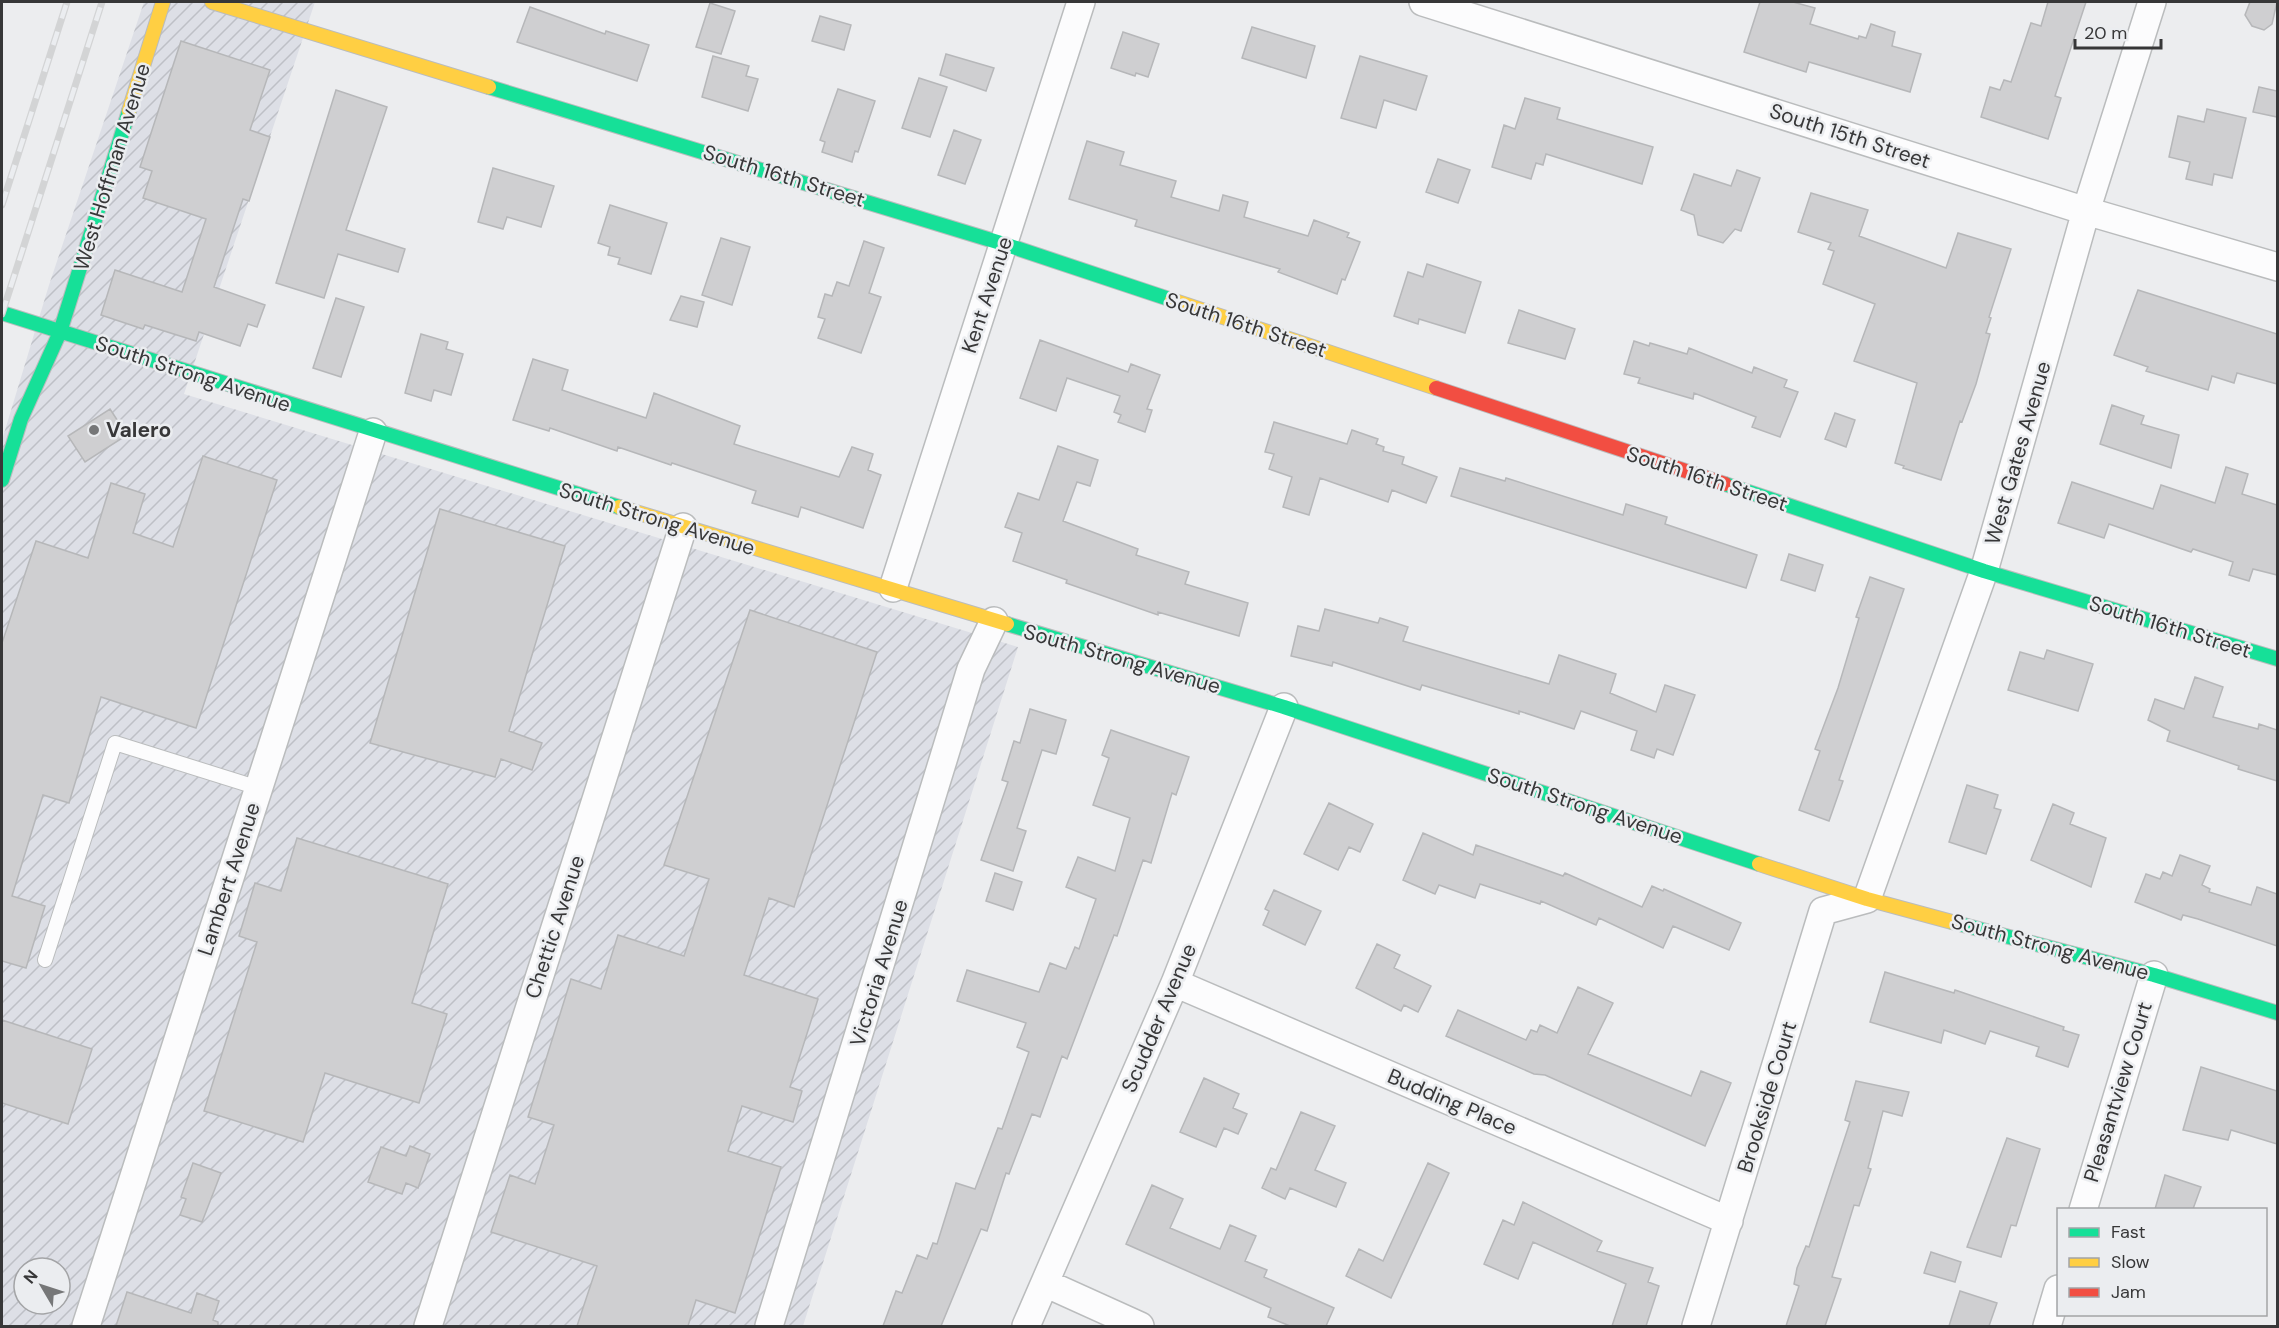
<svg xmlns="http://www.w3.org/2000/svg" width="2279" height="1328" font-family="'DM Sans',sans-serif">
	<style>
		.industrial { fill: url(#industrial-furrows); fill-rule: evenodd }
		.building { fill: #cfcfd1; stroke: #b6b7b9; stroke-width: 1.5 }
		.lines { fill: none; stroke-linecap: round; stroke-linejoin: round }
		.lane-casing { stroke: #babcbd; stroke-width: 16 }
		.street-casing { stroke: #babcbd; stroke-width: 30 }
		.fast-casing { stroke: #babcbd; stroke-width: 16 }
		.slow-casing { stroke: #babcbd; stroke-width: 16 }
		.jam-casing { stroke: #babcbd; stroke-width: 16 }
		.lane { stroke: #fcfcfd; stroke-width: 14 }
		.street { stroke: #fcfcfd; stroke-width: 27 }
		.fast { stroke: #16e098; stroke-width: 14 }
		.slow { stroke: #ffcf43; stroke-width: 14 }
		.jam { stroke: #f24e42; stroke-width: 14 }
		.rail-casing { stroke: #d3d4d5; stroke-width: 7 }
		.rail { stroke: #ebedf0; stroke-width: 4.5; stroke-dasharray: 14; stroke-linecap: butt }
		.poi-dot { fill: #767778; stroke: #ebedf0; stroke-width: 2 }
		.labels { text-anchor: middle; stroke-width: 5; stroke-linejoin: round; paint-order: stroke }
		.street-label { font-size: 21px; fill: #373738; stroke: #ebedf0 }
		.poi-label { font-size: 21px; font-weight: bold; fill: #373738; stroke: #ebedf0; text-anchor: start }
	</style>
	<defs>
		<pattern id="industrial-furrows" width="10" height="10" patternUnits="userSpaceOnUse" patternTransform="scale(1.5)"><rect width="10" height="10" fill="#dddfe6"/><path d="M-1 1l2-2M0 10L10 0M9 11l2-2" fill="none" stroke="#bec0c6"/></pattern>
	</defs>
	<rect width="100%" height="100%" fill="#ecedef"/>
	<path class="industrial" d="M144 2H315L184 394 1018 647 803 1326H2V440L49 285ZM24 1268H60V1304H24Z"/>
	<path class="building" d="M1760 2H1793L1815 8 1810 24 1858 39 1859 36 1866 38 1871 24 1895 32 1892 46 1921 54 1910 92 1809 62 1806 72 1744 52Z
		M2048 2H2086L2055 96 2061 98 2048 139 1981 117 1990 87 2000 90 2004 80 2011 82 2031 23 2041 26Z
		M2250 2H2277L2272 24 2264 30 2252 26 2245 15Z
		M710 3 735 11 721 54 696 47Z
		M530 7 605 34 606 31 649 45 637 81 517 42Z
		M820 16 851 25 844 50 812 41Z
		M1252 27 1315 46 1306 78 1242 58Z
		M1123 32 1159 44 1148 77 1136 73 1135 76 1111 68Z
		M181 41 270 70 250 130 270 137 249 201 243 199 214 287 265 305 257 327 248 324 240 346 199 332 196 341 145 325 143 329 101 315 115 270 182 292 206 219 143 198 152 171 140 167Z
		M946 54 994 68 986 91 940 75Z
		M713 56 749 66 746 76 758 79 748 111 702 97Z
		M1360 56 1427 76 1416 110 1384 100 1376 128 1341 118Z
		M919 78 947 87 930 137 902 128Z
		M2259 87 2277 91V117L2253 112Z
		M838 89 875 101 858 152 855 151 852 162 822 152 825 142 820 140Z
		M336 90 387 107 346 230 405 249 398 272 338 254 324 298 276 283Z
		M1525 98 1560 108 1557 119 1653 147 1642 184 1546 154 1543 165 1536 163 1531 179 1492 167 1504 125 1515 129Z
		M2207 109 2246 118 2232 178 2214 174 2212 185 2186 179 2190 162 2169 157 2178 116 2204 122Z
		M954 130 981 140 965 184 938 175Z
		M1087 141 1124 152 1120 165 1176 181 1171 197 1219 211 1223 195 1248 202 1244 217 1308 236 1314 220 1349 233 1347 237 1360 242 1345 280 1342 279 1337 294 1278 272 1280 269 1135 226 1137 220 1069 199Z
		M1438 159 1470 170 1458 203 1426 192Z
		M493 168 554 186 541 227 507 217 503 229 478 222Z
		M1737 170 1760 178 1741 231 1735 229 1723 243 1698 235 1694 215 1681 210 1694 174 1731 186Z
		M1811 193 1868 210 1859 236 1946 268 1958 233 2011 249 1989 317 1991 318 1986 333 1990 334 1976 384 1962 422 1960 421 1941 480 1903 468 1904 466 1895 463 1917 383 1854 361 1875 304 1823 284 1834 251 1828 249 1831 243 1798 232Z
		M610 205 667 223 651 274 618 264 620 258 608 255 610 247 598 243Z
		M721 238 750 247 732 305 702 295Z
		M864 241 884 248 869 293 881 297 861 353 818 338 825 319 818 317 825 294 832 296 837 282 849 286Z
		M1427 264 1481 282 1465 333 1419 319 1418 324 1394 316 1408 272 1423 277Z
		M2138 290 2277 334V384L2237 373 2234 383 2212 376 2208 390 2146 371 2148 367 2114 355Z
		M681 296 704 302 697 327 670 320Z
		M336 298 364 307 341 377 313 368Z
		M1519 310 1575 329 1565 359 1508 343Z
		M421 334 448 342 446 349 463 354 451 395 434 390 431 401 405 393Z
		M1040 340 1128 372 1131 364 1160 375 1147 409 1152 410 1145 432 1118 422 1121 415 1114 412 1120 396 1067 378 1056 411 1020 398Z
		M1634 341 1649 346 1650 343 1687 354 1689 348 1752 373 1754 367 1787 380 1784 387 1798 392 1780 437 1752 427 1756 417 1694 393 1693 399 1638 383 1640 378 1624 374Z
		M533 359 568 370 562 390 646 418 654 393 740 426 734 444 839 477 852 447 873 454 868 470 881 475 863 528 801 507 798 517 752 503 756 491 672 463 671 465 618 447 617 451 550 428 549 431 513 420Z
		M2112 405 2144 416 2141 424 2179 435 2171 468 2100 444Z
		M110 409 127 435 85 462 68 436Z
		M1835 413 1855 420 1846 447 1825 439Z
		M1274 422 1347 444 1352 430 1378 439 1376 444 1384 447 1383 451 1404 457 1402 464 1437 477 1426 503 1392 490 1388 502 1320 478 1309 515 1283 507 1292 477 1269 469 1274 454 1265 452Z
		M1058 446 1098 460 1090 486 1077 482 1063 521 1138 549 1136 555 1189 572 1185 584 1248 603 1239 636 1158 612V615L1066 583 1067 580 1013 561 1022 533 1005 527 1018 493 1039 500Z
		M203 456 277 480 196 728 101 697 69 803 43 795 12 896 45 906 26 968 2 961V643L36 541 88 558 111 483 145 494 133 533 173 547Z
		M2226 467 2248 474 2242 494 2277 505V575L2253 569 2249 581 2229 575 2233 562 2193 549 2191 552 2109 524 2104 538 2058 523 2072 482 2153 509 2161 485 2215 503Z
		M1460 468 1505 481 1506 478 1623 515 1626 504 1667 517 1665 524 1757 555 1746 588 1451 496Z
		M440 509 565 546 509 731 542 743 532 770 501 759 495 777 370 743Z
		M1789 554 1823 565 1815 591 1781 580Z
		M1870 577 1904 589 1839 780 1843 781 1829 821 1799 810 1820 751 1815 749 1838 688 1859 618 1856 617Z
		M1325 609 1378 623 1380 618 1408 627 1403 641 1549 684 1559 655 1616 674 1610 693 1656 712 1665 685 1695 695 1673 755 1657 749 1654 758 1631 750 1637 731 1581 711 1574 729 1519 711V714L1422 685 1420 690 1333 662 1332 666 1291 656 1298 626 1319 631Z
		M750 610 877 652 794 907 769 898 744 975 818 999 790 1087 802 1091 793 1122 742 1106 728 1151 781 1167 735 1313 696 1300 688 1326H577L597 1266 491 1232 510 1175 535 1184 554 1125 528 1117 571 979 601 989 618 935 684 956 709 879 664 865Z
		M2047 650 2093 664 2078 711 2008 690 2020 652 2044 659Z
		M2195 677 2223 687 2213 717 2258 729 2259 724 2277 730V781L2238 769 2239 766 2167 741 2170 731 2148 720 2155 699 2184 709Z
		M1030 709 1066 720 1056 754 1042 750 1017 828 1026 831 1013 871 981 860 1008 782 1002 780 1014 741 1020 743Z
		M1111 730 1189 757 1176 795 1172 793 1151 863 1143 860 1117 936 1114 935 1067 1059 1062 1056 1040 1117 1032 1114 1009 1174 1006 1173 987 1231 981 1229 941 1326H883L896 1291 902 1293 917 1255 927 1259 933 1243 937 1244 956 1183 975 1189 998 1128 1002 1129 1029 1052 1017 1047 1026 1023 957 1001 967 970 1039 992 1050 963 1066 969 1075 947 1079 949 1096 899 1066 887 1078 857 1115 871 1130 818 1093 805 1109 758 1102 755Z
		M1967 785 1998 795 1994 808 2001 810 1986 854 1949 842Z
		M1329 803 1373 824 1360 852 1349 847 1338 870 1304 854Z
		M2053 804 2074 813 2070 824 2106 838 2091 887 2031 860Z
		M1423 833 1473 855 1476 845 1563 876 1565 873 1642 907 1652 886 1663 891 1664 889 1741 923 1729 950 1673 926 1663 948 1599 918 1596 925 1541 901 1540 904 1480 884 1475 898 1439 885 1435 894 1403 880Z
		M297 838 448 884 412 1003 447 1014 419 1103 325 1073 303 1142 204 1111 257 942 239 936 255 883 281 891Z
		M2180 855 2210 866 2202 885 2210 889 2209 892 2251 905 2257 887 2277 894V946L2198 919 2183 915 2181 920 2135 902 2146 874 2160 879 2163 872 2172 876Z
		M995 873 1022 882 1013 910 986 901Z
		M1274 890 1321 911 1305 945 1263 925 1269 911 1265 909Z
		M1377 944 1400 955 1394 968 1431 986 1418 1012 1404 1005 1401 1011 1356 988Z
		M1885 972 1954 993 1955 990 2064 1027 2063 1030 2079 1035 2068 1067 2036 1056 2039 1047 1990 1031 1985 1044 1944 1030 1941 1043 1870 1022Z
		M1578 987 1613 1003 1588 1054 1691 1096 1701 1071 1731 1083 1705 1146 1545 1075 1534 1074 1446 1036 1458 1010 1526 1040 1531 1030 1537 1032 1540 1025 1557 1033Z
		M2 1020 92 1049 68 1124 2 1103Z
		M2201 1067 2277 1091V1144L2231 1130 2228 1140 2183 1130Z
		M1204 1078 1239 1094 1233 1108 1247 1114 1238 1134 1224 1128 1216 1147 1180 1132Z
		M1856 1081 1909 1092 1902 1116 1883 1111 1868 1168 1871 1169 1859 1206 1854 1205 1832 1277 1841 1279 1825 1326H1786L1799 1286 1794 1284 1797 1268 1806 1246 1809 1247 1850 1122 1845 1120Z
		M1301 1112 1335 1126 1315 1170 1346 1183 1336 1207 1290 1188 1285 1199 1262 1188 1271 1168 1276 1170Z
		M2007 1138 2040 1149 2016 1226 2011 1225 2001 1257 1967 1247Z
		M410 1146 430 1154 418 1188 406 1183 402 1194 368 1182 381 1147 406 1156Z
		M193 1163 221 1173 202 1222 180 1215 186 1199 181 1197Z
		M1428 1163 1449 1173 1391 1298 1346 1276 1359 1249 1383 1261Z
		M2165 1175 2201 1187 2193 1209H2155Z
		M1152 1185 1183 1199 1170 1228 1220 1249 1230 1225 1256 1236 1245 1261 1267 1270 1264 1277 1334 1308 1326 1326H1290L1268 1317 1271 1308 1126 1244Z
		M1523 1202 1602 1241 1597 1251 1653 1268 1648 1282 1659 1286 1646 1326H1612L1626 1284 1533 1242 1518 1279 1484 1264 1503 1220 1514 1225Z
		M1931 1252 1961 1262 1955 1282 1924 1273Z
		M1960 1291 1997 1303 1989 1326H1949Z
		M127 1292 191 1313 197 1293 219 1301 213 1320 218 1322V1326H116Z"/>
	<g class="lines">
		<g class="lane-casing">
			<path id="lane" d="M45 960 115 743 259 788"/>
		</g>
		<g class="street-casing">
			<path id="street" d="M1423 2 2086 211 2278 267
				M893 588 1081 2
				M1175 983 1729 1221
				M2083 1210 2154 975
				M1045 1283 1140 1326
				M86 1326 373 432
				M428 1326 683 527
				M769 1326 971 669 994 621
				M1026 1326 1175 983 1284 707
				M1696 1326 1823 911 1867 899 1984 571 2086 211 2152 2
				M2047 1326 2058 1289"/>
		</g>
		<g class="fast-casing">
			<path id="fast" d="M489 87 1004 244 1172 300
				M2 313 619 507
				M2 480 21 419 60 332 129 111
				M1725 484 1984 571 2278 659
				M1007 624 1284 707 1759 864
				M1952 922 2154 975 2278 1013"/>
		</g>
		<g class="slow-casing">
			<path id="slow" d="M212 2 489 87
				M129 111 163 2
				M1172 300 1436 388
				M619 507 1007 624
				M1759 864 1867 899 1952 922"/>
		</g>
		<g class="jam-casing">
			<path id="jam" d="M1436 388 1725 484"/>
		</g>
		<use href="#lane" class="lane"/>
		<use href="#street" class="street"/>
		<use href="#fast" class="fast"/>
		<use href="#slow" class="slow"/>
		<use href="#jam" class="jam"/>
		<g class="rail-casing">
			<path id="rail" d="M2 205 67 2
				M2 314 102 2"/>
		</g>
		<use href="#rail" class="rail"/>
	</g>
	<circle class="poi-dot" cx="94" cy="430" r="6"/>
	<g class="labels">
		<g class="street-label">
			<text transform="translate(1850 136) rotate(18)" y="7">South 15th Street</text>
			<text transform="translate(112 167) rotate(-73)" y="7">West Hoffman Avenue</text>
			<text transform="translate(784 176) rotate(17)" y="7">South 16th Street</text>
			<text transform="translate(987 295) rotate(-72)" y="7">Kent Avenue</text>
			<text transform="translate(1246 325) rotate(18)" y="7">South 16th Street</text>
			<text transform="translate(193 374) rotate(18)" y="7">South Strong Avenue</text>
			<text transform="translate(2018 453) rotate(-74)" y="7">West Gates Avenue</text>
			<text transform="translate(1707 479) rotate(18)" y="7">South 16th Street</text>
			<text transform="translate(657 519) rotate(17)" y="7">South Strong Avenue</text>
			<text transform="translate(2170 627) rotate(17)" y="7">South 16th Street</text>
			<text transform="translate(1122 659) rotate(16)" y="7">South Strong Avenue</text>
			<text transform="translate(1585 806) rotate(18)" y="7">South Strong Avenue</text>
			<text transform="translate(229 879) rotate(-72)" y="7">Lambert Avenue</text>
			<text transform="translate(555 927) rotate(-72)" y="7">Chettic Avenue</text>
			<text transform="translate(2050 947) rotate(15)" y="7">South Strong Avenue</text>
			<text transform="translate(879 973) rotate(-73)" y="7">Victoria Avenue</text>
			<text transform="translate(1159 1018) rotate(-67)" y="7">Scudder Avenue</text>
			<text transform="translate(2118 1092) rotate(-73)" y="7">Pleasantview Court</text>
			<text transform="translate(1767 1097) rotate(-73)" y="7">Brookside Court</text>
			<text transform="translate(1452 1102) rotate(23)" y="7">Budding Place</text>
		</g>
		<g class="poi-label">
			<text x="106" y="437">Valero</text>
		</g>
	</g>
	<rect width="2279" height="1328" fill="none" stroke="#373738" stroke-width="6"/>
	<rect x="2057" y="1208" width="210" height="108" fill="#ebedf0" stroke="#a3a4a6" stroke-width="1.5"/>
	<rect x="2069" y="1228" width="30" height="9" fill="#16e098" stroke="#a3a4a6" stroke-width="1.5"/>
	<text x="2111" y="1238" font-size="18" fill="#373738">Fast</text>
	<rect x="2069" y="1258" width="30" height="9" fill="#ffcf43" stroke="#a3a4a6" stroke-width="1.5"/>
	<text x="2111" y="1268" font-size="18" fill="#373738">Slow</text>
	<rect x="2069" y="1288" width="30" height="9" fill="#f24e42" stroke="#a3a4a6" stroke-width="1.5"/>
	<text x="2111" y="1298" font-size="18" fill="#373738">Jam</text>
	<g transform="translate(42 1286) rotate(309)"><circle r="28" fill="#ebedf0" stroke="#a3a4a6" stroke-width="1.5"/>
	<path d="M0-4.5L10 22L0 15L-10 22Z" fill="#767778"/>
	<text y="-9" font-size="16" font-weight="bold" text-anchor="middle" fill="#373738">N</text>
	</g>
	<path d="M2075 39v9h86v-9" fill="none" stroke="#373738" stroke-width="3"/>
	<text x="2084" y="39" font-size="18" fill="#373738" stroke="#ebedf0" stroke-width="4.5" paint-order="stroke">20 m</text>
</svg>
